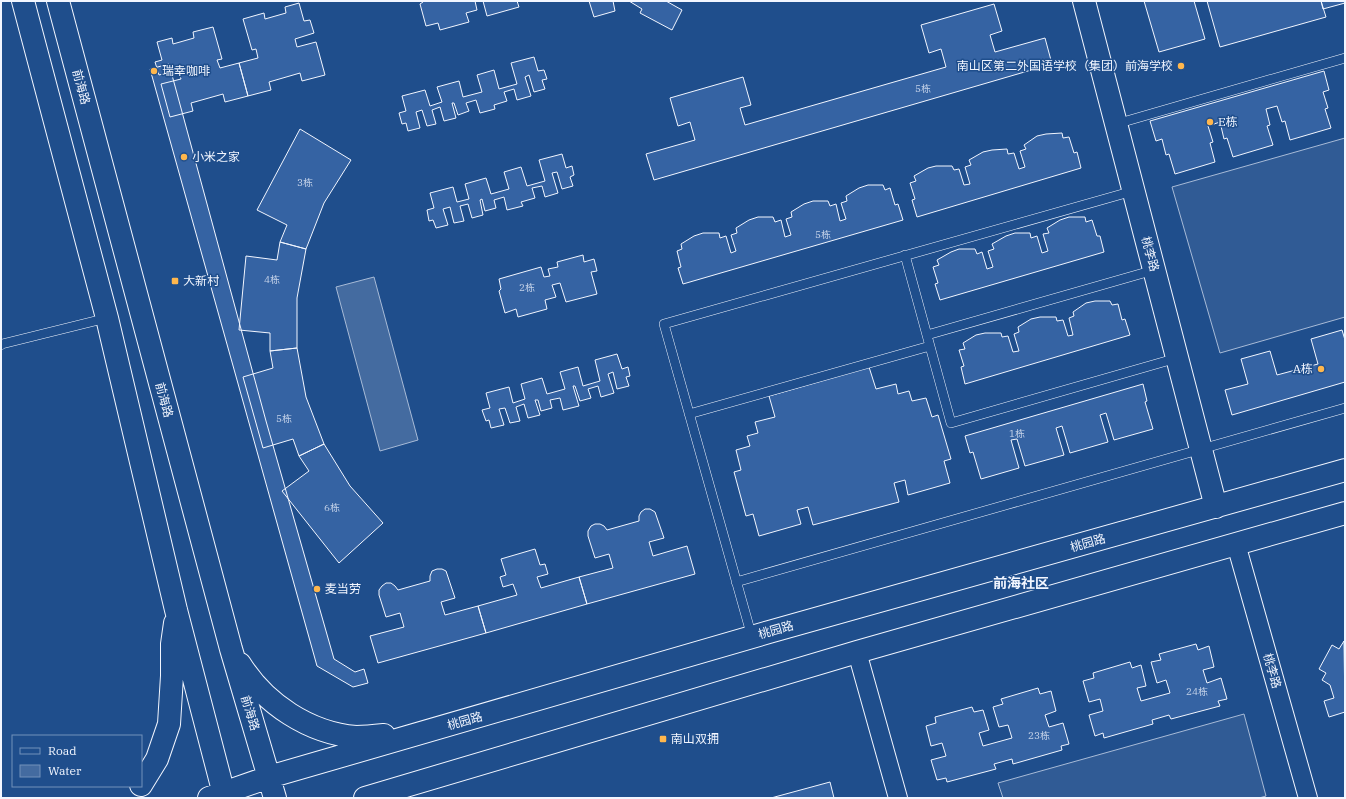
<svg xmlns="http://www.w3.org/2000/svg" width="1346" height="799" font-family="'IBM Plex Serif','Noto Sans SC',serif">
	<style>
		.built { fill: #305b95; stroke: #a8bbd7 }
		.water { fill: #446ba0; stroke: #a8bbd7 }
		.building { fill: #3563a3; stroke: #f2f6ff }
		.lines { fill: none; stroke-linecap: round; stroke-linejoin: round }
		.lane-casing { stroke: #f2f6ff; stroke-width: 10 }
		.street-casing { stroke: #f2f6ff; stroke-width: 20 }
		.secondary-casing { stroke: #f2f6ff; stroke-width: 24 }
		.lane { stroke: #1f4e8c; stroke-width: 9 }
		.street { stroke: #1f4e8c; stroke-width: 18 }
		.secondary { stroke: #1f4e8c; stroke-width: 22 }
		.poi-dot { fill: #ffb74d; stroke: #1f4e8c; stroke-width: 1.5 }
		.labels { text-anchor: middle; stroke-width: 3; stroke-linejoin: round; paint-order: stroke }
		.number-label { font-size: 10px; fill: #c3d1e8 }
		.poi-label { font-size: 12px; fill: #f2f6ff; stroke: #1f4e8c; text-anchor: start }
		.street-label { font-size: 12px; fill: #f2f6ff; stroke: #1f4e8c }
		.quarter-label { font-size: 14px; font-weight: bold; fill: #f2f6ff; stroke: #1f4e8c }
	</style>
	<rect width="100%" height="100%" fill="#1f4e8c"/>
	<path class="built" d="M1345 138V317L1220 353 1172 187Z
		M1244 714 1266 796 1259 798H1003L998 783Z"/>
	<path class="water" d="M374 277 418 440 380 451 336 287Z"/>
	<path class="building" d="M423 1H475L477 10 466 13 469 22 440 30 438 23 426 26 420 4 423 2Z
		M483 1H517L519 7 487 16Z
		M589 1H613L615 11 594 17Z
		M629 1H666L682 10 672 30 640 13 642 9Z
		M1144 1H1194L1205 39 1159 52Z
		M1207 1H1321L1326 17 1220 47Z
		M1321 1H1345V3L1323 9Z
		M299 3 304 21 310 20 314 33 295 39 297 47 316 42 325 75 302 81 300 73 269 82 271 90 248 96 239 63 258 58 256 49 252 50 243 19 264 13 265 19 286 13 285 7Z
		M994 4 1002 31 990 35 995 52 1045 38 1052 64 654 180 646 154 695 140 690 122 678 126 670 98 743 77 751 105 740 108 745 125 946 67 941 49 929 53 921 25Z
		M213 27 222 59 217 60 220 68 239 63 248 96 225 102 223 94 191 103 193 111 170 117 161 84 181 79 178 70 159 75 155 62 162 60 157 42 172 38 173 44 194 38 193 32Z
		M534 57 538 71 544 70 547 79 542 80 545 89 534 92 529 75 525 77 531 96 517 100 514 89 504 92 507 101 494 105 495 109 480 113 476 100 466 103 469 111 458 115 454 103H452L456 118 444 121 440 107 432 110 436 124 427 126 422 110 416 112 420 128 408 131 406 123 402 124 399 113 406 111 402 96 425 90 430 106 442 102 437 87 459 81 463 97 482 92 477 75 494 70 499 89 517 84 511 63Z
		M169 64 266 421 334 659 355 672 364 669 368 683 353 687 317 666 150 69Z
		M1324 71 1329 90 1323 92 1328 108 1325 109 1331 128 1290 140 1285 121 1282 122 1277 106 1266 109 1270 125 1267 126 1273 145 1233 157 1227 138 1224 139 1220 122 1208 126 1213 142 1210 143 1215 162 1175 174 1169 154 1166 155 1162 139 1156 141 1150 121Z
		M300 129 351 160 324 203 306 249 280 242 287 225 257 210Z
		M1062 133 1063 138 1069 137 1074 153 1077 152 1081 168 917 217 912 200 915 199 910 183 916 181 914 176 928 168 936 166H952L954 170 959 169 964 185 970 184 965 167 971 165 969 160 983 152 992 150 1007 149 1008 154 1014 153 1019 169 1025 167 1020 151 1026 149 1024 145 1037 136 1046 134Z
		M562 154 566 168 572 166 574 175 570 177 573 186 562 189 557 172 552 173 558 193 545 197 542 186 532 188 535 198 521 202 523 206 507 210 504 197 494 200 496 208 485 211 482 199 480 200 483 215 472 218 468 204 460 206 464 221 454 223 450 207 443 209 448 225 436 228 433 220 429 221 427 210 434 208 430 193 453 187 457 202 469 199 465 184 486 178 491 194 509 189 504 172 521 167 527 186 545 181 539 160Z
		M868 185H883L885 190 890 188 895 205 898 204 903 220 683 284 678 268 681 267 677 251 682 249 681 244 694 236 703 233H719L720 238 726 236 731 253 736 251 731 235 737 233 736 228 749 220 758 217H773L775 222 781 220 785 237 791 235 786 219 792 217 791 212 804 204 813 201H828L830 206 836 204 840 221 846 219 841 203 847 201 846 196 859 188Z
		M1069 217H1085L1086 222 1092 220 1097 236H1100L1104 252 940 300 935 284 938 283 933 267 939 265 937 260 951 252 959 249H975L977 254 982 252 987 269 993 267 988 251 994 249 992 244 1006 236 1015 233H1030L1031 238 1037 236 1042 253 1048 251 1043 234 1049 233 1047 228 1060 220Z
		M280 242 306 249 297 298V348L270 351V333L239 330 246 256 277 260Z
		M583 255 584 262 594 259 597 271 591 272 597 294 566 302 560 283 552 285 556 297 545 300 547 309 518 317 516 309 505 313 499 291 501 289 499 279 541 267 544 277 550 276 548 269 558 267 557 262Z
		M1095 301H1110L1112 305 1118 304 1122 320 1125 319 1130 335 965 384 961 367 964 366 959 350 965 349 963 343 976 335 985 333H1001L1002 337 1008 336 1013 352 1019 351 1014 334 1019 332 1018 327 1031 319 1040 317H1056L1057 321 1063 320 1068 336 1073 335 1069 318 1074 316 1073 312 1086 303Z
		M1342 330 1345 340V382L1232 415 1225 390 1248 384 1241 359 1270 351 1277 375 1318 364 1311 339Z
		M297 348 306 397 324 444 299 456 293 439 263 448 243 377 273 368 270 351Z
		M617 354 622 369 628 367 630 376 626 377 629 386 617 389 613 372 608 374 614 393 601 397 598 386 588 389 591 398 580 401 575 386H573L579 406 563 410 560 398 550 400 552 408 541 411 538 400H535L540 415 528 418 524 404 516 407 520 421 510 423 505 408 499 409 504 425 491 428 489 420 486 421 482 410 490 408 486 393 509 387 513 403 525 399 521 384 542 378 547 394 565 389 560 372 578 367 583 386 600 381 595 360Z
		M869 367 876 389 896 384 898 394 909 391 912 401 926 398 932 417 938 415 951 459 944 461 950 483 908 495 905 480 894 483 899 502 813 525 808 507 797 510 801 524 759 536 753 514 746 516 734 472 741 470 736 450 750 446 747 436 758 433 755 422 775 417 769 396Z
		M1143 384 1147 401 1145 402 1153 429 1114 440 1106 413 1100 415 1108 442 1070 453 1062 426 1056 428 1064 455 1025 466 1017 439 1011 440 1019 468 981 479 973 452 970 453 965 436Z
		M324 444 350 486 383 523 339 563 282 491 309 471 299 456Z
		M645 509H650L655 512 664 538 649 542 653 556 687 546 695 574 587 604 579 577 613 568 609 554 595 558 588 536V531L591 526 595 524H600L604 526 607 530 639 521V516L641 512Z
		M535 549 540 565 545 564 548 574 537 577 541 588 579 577 587 604 486 633 478 606 517 595 513 584 503 587 500 577 506 575 501 559Z
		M437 569H442L446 571 455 598 441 602 445 615 478 606 486 633 378 663 370 636 404 627 400 613 386 617 379 595V590L382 586 386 583H391L395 586 398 590 430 581V576L432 571Z
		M1344 641 1345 712 1329 717 1324 701 1334 698 1330 685 1322 680 1326 673 1319 669 1332 645 1339 649Z
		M1196 644 1198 650 1209 646 1214 667 1203 670 1207 683 1221 678 1227 699 1218 701 1220 706 1171 719 1169 715 1152 720 1153 724 1104 738 1103 733 1095 736 1089 715 1103 711 1100 699 1089 702 1083 681 1094 678 1093 673 1130 662 1132 668 1141 665 1146 686 1137 688 1141 701 1170 693 1166 680 1157 683 1151 662 1161 660 1159 654Z
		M1038 688 1040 694 1051 691 1056 711 1045 715 1049 727 1063 723 1069 744 1061 746 1062 750 1013 764 1012 759 994 764 996 769 947 782 946 778 937 780 931 760 946 756 942 743 931 746 926 726 936 723 935 717 972 707 974 712 983 710 989 730 979 733 983 746 1012 738 1008 725 999 727 993 707 1003 704 1001 699Z
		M830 782 834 798H771Z"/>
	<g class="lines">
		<g class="lane-casing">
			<path id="lane" d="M1116 124 1345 58
				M905 255 951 423 1177 358
				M927 335 1154 270
				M1 345 2 344 107 318
				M689 414 930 346
				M736 582 1345 408
				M752 637 664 324 1133 191"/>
		</g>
		<g class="street-casing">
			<path id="street" d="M1236 544 1308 798
				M857 652 898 798"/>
		</g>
		<g class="secondary-casing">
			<path id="secondary" d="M23 1 107 318 176 610 225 798
				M58 1 231 649 275 798
				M1084 1 1216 507
				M240 664C265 704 309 733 356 737 365 737 375 736 384 735
				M141 785 157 759 169 724 172 676V644L175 623
				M209 798 269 777 769 632 1345 470
				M365 798 857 652 1345 513"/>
		</g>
		<use href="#lane" class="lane"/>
		<use href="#street" class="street"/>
		<use href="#secondary" class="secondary"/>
	</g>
	<g class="poi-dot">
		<circle cx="1181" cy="66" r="4"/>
		<circle cx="154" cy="71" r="4"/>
		<circle cx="1210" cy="122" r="4"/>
		<circle cx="184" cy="157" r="4"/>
		<rect x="171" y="277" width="8" height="8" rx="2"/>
		<circle cx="1321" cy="369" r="4"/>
		<circle cx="317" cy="589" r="4"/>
		<rect x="659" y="735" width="8" height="8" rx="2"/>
	</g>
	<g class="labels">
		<g class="number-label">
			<text x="923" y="92">5栋</text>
			<text x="305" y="186">3栋</text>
			<text x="823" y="238">5栋</text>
			<text x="272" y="283">4栋</text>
			<text x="527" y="291">2栋</text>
			<text x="284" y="422">5栋</text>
			<text x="1017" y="437">1栋</text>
			<text x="332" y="511">6栋</text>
			<text x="1197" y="695">24栋</text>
			<text x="1039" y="739">23栋</text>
		</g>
		<g class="poi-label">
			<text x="1173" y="70" text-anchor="end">南山区第二外国语学校（集团）前海学校</text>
			<text x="162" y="75">瑞幸咖啡</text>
			<text x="1218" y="126">E栋</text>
			<text x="192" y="161">小米之家</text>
			<text x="183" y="285">大新村</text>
			<text x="1313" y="373" text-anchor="end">A栋</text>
			<text x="325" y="593">麦当劳</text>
			<text x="671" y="743">南山双拥</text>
		</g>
		<g class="street-label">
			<text transform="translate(81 87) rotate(75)" y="4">前海路</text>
			<text transform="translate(1150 254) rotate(75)" y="4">桃李路</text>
			<text transform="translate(164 400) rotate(75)" y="4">前海路</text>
			<text transform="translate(1088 543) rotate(-16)" y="4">桃园路</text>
			<text transform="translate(776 630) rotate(-16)" y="4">桃园路</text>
			<text transform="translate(1272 671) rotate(74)" y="4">桃李路</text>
			<text transform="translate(250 713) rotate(73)" y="4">前海路</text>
			<text transform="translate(465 721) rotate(-16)" y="4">桃园路</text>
		</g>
		<g class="quarter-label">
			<text x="1021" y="588">前海社区</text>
		</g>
	</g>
	<rect width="1346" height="799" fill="none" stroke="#f2f6ff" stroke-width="4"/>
	<rect x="12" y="735" width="130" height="52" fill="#1f4e8c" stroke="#7391ba"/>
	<rect x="20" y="748" width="20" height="6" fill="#1f4e8c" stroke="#7391ba"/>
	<text x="48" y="755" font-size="12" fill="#f2f6ff">Road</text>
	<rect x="20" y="765" width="20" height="12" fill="#446ba0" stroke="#7391ba"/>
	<text x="48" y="775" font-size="12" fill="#f2f6ff">Water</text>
</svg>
